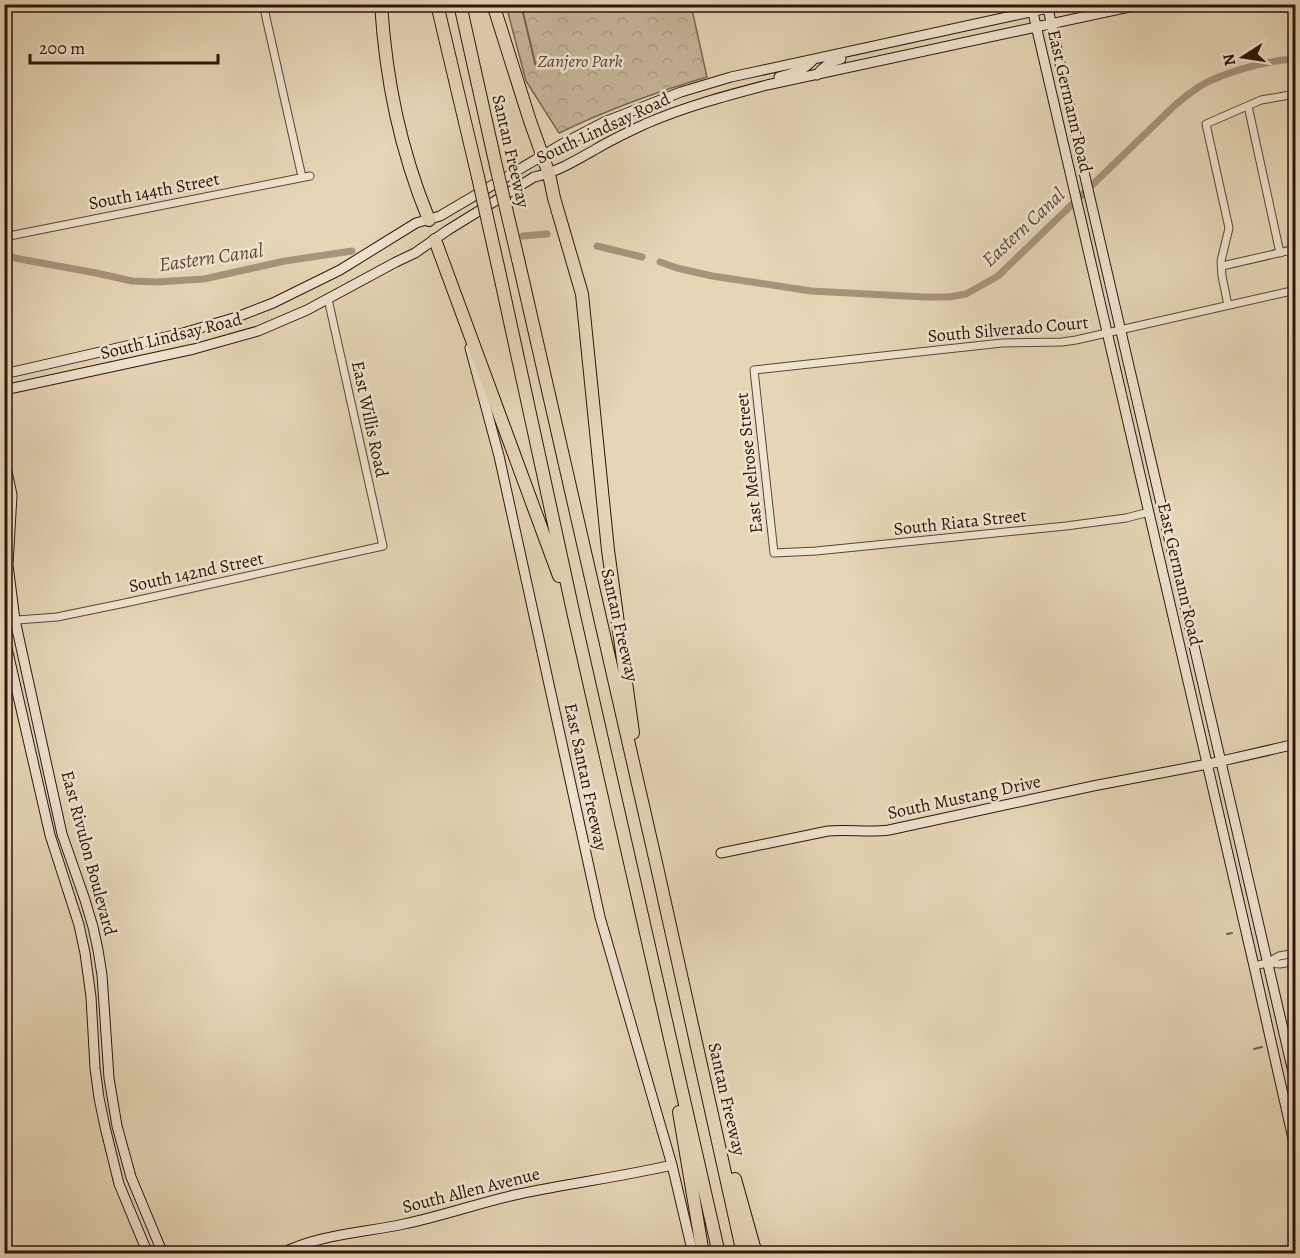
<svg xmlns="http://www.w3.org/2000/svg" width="1300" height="1258" font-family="Alegreya,serif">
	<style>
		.forest { fill: url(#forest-crowns); stroke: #7a6552; stroke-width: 1.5 }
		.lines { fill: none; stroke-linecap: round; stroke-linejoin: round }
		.stream { stroke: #76614f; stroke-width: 2 }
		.canal { stroke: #a7947c; stroke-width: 7 }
		.street-casing { stroke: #5b4536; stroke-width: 9 }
		.secondary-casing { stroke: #2d150b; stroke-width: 11 }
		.highway-casing { stroke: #2d150b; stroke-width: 14 }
		.street { stroke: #efe4d0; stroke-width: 7 }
		.secondary { stroke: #efe4d0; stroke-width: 9 }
		.highway { stroke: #e6d6b6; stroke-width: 12 }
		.highway-bridge-casing { stroke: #2d150b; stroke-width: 14; stroke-linecap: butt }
		.highway-bridge { stroke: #e6d6b6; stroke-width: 12 }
		.labels { text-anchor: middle; stroke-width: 5; stroke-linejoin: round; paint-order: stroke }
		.park-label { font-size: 18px; font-style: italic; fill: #5b4536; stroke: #efe4d0 }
		.street-label { font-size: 18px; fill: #2d150b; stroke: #efe4d0 }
		.water-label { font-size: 20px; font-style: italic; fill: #5e4838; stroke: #efe4d0 }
	</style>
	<defs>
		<pattern id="forest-crowns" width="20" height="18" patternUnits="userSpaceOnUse" patternTransform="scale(1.5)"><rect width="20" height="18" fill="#c7b599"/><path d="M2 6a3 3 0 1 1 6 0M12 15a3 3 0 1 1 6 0" fill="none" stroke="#ab9b82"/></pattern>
	</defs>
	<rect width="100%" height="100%" fill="#e6d6b6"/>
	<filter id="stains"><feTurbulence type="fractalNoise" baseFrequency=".00333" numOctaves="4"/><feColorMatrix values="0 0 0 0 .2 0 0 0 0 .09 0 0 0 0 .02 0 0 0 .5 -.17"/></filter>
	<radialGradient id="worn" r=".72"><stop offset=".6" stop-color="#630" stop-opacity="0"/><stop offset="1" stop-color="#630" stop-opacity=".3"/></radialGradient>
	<path class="forest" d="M506 5H691L707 77C656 92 607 110 559 133L526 81Z"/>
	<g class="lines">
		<path class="stream" d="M521 4 536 67
			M1227 934 1232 933
			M1254 1049 1262 1047"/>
		<path class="canal" d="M523 236 547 234
			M597 246 642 257
			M4 256 96 273 132 281 157 282 204 279 285 261 352 251
			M660 262 677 268 712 276 811 291 924 297H949L966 294 998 276 1174 106C1182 99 1191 92 1200 86 1224 72 1269 60 1296 59"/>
		<g class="street-casing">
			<path id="street" d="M263 4 302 177
				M1248 106 1280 253
				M4 237 310 176
				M1222 266 1296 249
				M1228 305 1222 276 1221 261 1229 228 1206 124 1261 100 1296 94
				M1149 512 1126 518 1066 526 816 551 774 553 754 370 1002 343 1062 342 1076 340 1296 290
				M4 621 57 617 125 603 383 546 328 299
				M1267 963 1279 956 1296 953
				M1254 966 1267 963 1280 964 1296 961"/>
		</g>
		<g class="secondary-casing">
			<path id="secondary" d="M1031 4 1254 966 1296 1152
				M1047 4 1086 181 1296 1085
				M817 75C823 66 830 62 841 59
				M779 77C792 73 804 71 813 60
				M470 348 499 456 600 917 672 1165 693 1254
				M4 374 183 333 237 317 273 303 340 270 416 223 440 216 564 143 604 122 681 92 731 77 1067 4
				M4 390 194 349 258 331 307 310 396 262 415 253 448 230 534 177C557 172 575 161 596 149 611 140 628 132 645 124 684 107 725 96 767 85L1143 4
				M4 457 12 495 8 565 15 620 62 834 85 900 93 927 98 950 102 975 109 1078 117 1126 131 1177 163 1254
				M4 635 50 835 79 925 85 953 91 997 95 1068 99 1098 105 1127 119 1184 148 1254
				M721 853 828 831C849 829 869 833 889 830L1093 786 1213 763 1296 744
				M280 1254C319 1234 363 1233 404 1224 443 1216 481 1202 519 1194 570 1183 621 1177 672 1165"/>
		</g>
		<g class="highway-casing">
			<path id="highway" d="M381 4C386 81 400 149 429 220
				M437 4 478 177
				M460 4 496 166
				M493 4 530 121 549 174 554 198 582 294 608 550 633 733
				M435 240 559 576
				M518 259 657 867 743 1254
				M499 271 574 616 719 1254
				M679 1112 703 1254
				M735 1179 756 1254"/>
		</g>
		<use href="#street" class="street"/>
		<use href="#secondary" class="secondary"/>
		<use href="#highway" class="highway"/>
		<g class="highway-bridge-casing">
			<path id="highway-bridge" d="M496 166 518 259
				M478 177 499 271"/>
		</g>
		<use href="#highway-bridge" class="highway-bridge"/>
	</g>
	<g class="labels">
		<g class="park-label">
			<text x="580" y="67">Zanjero Park</text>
		</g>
		<g class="street-label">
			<text transform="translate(1070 101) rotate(77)" y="6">East Germann Road</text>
			<text transform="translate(603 128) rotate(-25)" y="6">South Lindsay Road</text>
			<text transform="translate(511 151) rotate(77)" y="6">Santan Freeway</text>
			<text transform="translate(154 191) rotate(-11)" y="6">South 144th Street</text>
			<text transform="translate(1008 329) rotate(-5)" y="6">South Silverado Court</text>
			<text transform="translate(171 336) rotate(-14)" y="6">South Lindsay Road</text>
			<text transform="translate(370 419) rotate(78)" y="6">East Willis Road</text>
			<text transform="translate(749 463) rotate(-96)" y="6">East Melrose Street</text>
			<text transform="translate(960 522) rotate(-6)" y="6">South Riata Street</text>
			<text transform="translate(196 572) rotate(-12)" y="6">South 142nd Street</text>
			<text transform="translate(1180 574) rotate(77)" y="6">East Germann Road</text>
			<text transform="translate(620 625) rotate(77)" y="6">Santan Freeway</text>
			<text transform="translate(586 777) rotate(78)" y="6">East Santan Freeway</text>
			<text transform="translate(964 797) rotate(-12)" y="6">South Mustang Drive</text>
			<text transform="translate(89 853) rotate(75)" y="6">East Rivulon Boulevard</text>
			<text transform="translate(727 1099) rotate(77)" y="6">Santan Freeway</text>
			<text transform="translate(471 1190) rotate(-14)" y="6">South Allen Avenue</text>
		</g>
		<g class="water-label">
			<text transform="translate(1023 227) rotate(-43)" y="7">Eastern Canal</text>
			<text transform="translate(211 257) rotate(-8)" y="7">Eastern Canal</text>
		</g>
	</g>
	<rect width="1300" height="1258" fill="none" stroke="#e6d6b6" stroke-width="24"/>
	<rect x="6" y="6" width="1288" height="1246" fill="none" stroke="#2d150b" stroke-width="3"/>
	<rect x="12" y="12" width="1276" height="1234" fill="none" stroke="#2d150b" stroke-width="1.5"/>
	<g transform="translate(1243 57) rotate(258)" stroke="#efe4d0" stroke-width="4.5" paint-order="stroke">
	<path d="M0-4.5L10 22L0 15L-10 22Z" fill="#2d150b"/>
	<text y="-9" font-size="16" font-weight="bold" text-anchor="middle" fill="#2d150b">N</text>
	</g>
	<path d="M30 54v9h188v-9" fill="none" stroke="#2d150b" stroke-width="3"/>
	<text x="39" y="54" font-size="18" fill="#2d150b" stroke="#efe4d0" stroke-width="4.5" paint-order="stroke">200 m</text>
	<rect width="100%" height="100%" filter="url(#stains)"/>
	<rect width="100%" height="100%" fill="url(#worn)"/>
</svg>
